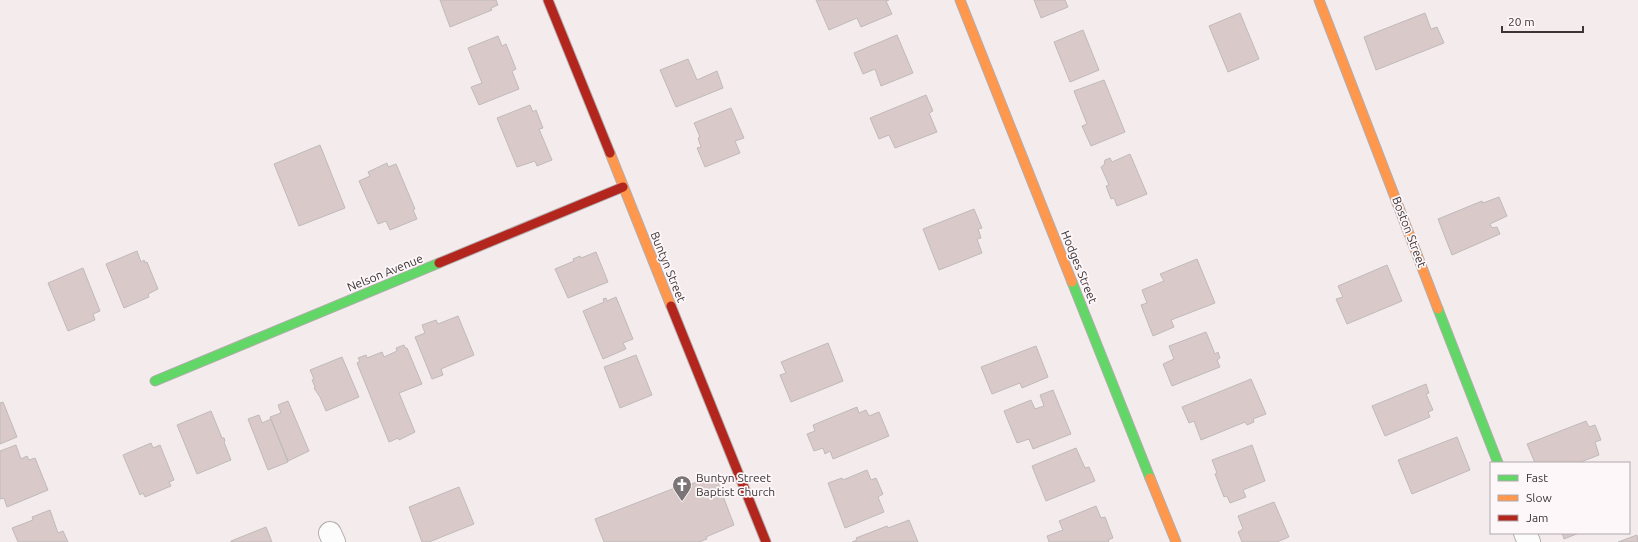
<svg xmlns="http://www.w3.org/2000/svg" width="1638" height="542" font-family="Ubuntu,sans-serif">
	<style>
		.building { fill: #dac9c9; stroke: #c0baba }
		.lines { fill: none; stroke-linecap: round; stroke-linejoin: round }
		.street-casing { stroke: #b3adae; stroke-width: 24 }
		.fast-casing { stroke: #b3adae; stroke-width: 11 }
		.slow-casing { stroke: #b3adae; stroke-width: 11 }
		.jam-casing { stroke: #b3adae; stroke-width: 11 }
		.street { stroke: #fdfcfc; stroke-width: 22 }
		.fast { stroke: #63d668; stroke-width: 9 }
		.slow { stroke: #ff974d; stroke-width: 9 }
		.jam { stroke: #b3261e; stroke-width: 9 }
		.labels { text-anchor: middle; stroke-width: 3.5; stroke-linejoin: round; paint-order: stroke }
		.street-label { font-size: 12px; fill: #3b3537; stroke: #fef7f9 }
		.poi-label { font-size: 12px; fill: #3b3537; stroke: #fef7f9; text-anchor: start }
	</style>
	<rect width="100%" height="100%" fill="#f4ebed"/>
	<path class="building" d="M440 0H496L498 5 491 8 492 10 450 27Z
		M816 0H889L886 1 892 14 861 27 857 18 829 30Z
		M1034 0H1065L1068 7 1041 18Z
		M1240 13 1259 59 1228 72 1209 26Z
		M1425 13 1431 29 1437 27 1444 43 1376 70 1364 37Z
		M1083 30 1099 70 1070 82 1054 42Z
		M897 35 913 73 881 86 875 69 863 74 854 53Z
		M498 36 502 46 506 44 516 69 512 71 519 89 479 105 471 87 482 83 468 48Z
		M688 59 697 80 717 71 723 88 676 107 660 70Z
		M1104 80 1125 132 1091 146 1082 126 1087 124 1074 91Z
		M926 95 933 111 929 113 937 132 895 148 889 135 879 139 870 118Z
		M530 105 533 112 536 110 543 128 539 129 552 160 537 166 535 161 517 167 497 118Z
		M731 108 744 138 735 141 740 153 705 167 697 148 701 147 698 138 700 137 694 123Z
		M320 145 345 208 299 226 274 164Z
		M1130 154 1147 194 1117 206 1114 198 1111 199 1106 186 1109 185 1101 167 1104 165 1105 160 1110 158 1112 162Z
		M387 163 388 167 396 164 415 209 413 210 417 219 390 230 386 221 378 224 359 181 370 176 368 172Z
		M1499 197 1507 216 1490 224 1492 228 1497 227 1500 234 1452 255 1438 219 1482 201 1483 203Z
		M974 209 982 228 978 229 981 238 977 239 982 253 939 270 923 229Z
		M137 251 141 262 144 260 145 263 147 262 158 289 148 294 149 297 124 308 106 264Z
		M596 252 608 282 568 298 555 269 574 261 573 259 580 256 581 258Z
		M1197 259 1215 303 1171 320 1174 327 1153 336 1141 305 1147 303 1142 290 1164 281 1160 274Z
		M1387 265 1402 301 1347 324 1336 299 1343 297 1338 286Z
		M83 268 100 311 93 314 95 320 68 331 48 283Z
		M616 297 633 339 623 343 626 349 603 359 583 311 604 302 603 299 606 298 607 301Z
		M458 316 474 355 441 369 443 375 432 379 415 337 425 333 422 325 436 320 438 324Z
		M1206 332 1215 354 1218 352 1220 358 1217 360 1220 367 1172 386 1163 364 1174 359 1169 346Z
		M828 343 843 381 791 402 780 375 786 373 781 362Z
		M404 345 405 348H407L422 384 399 393 415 432 399 440 398 438 389 442 357 363 360 361 358 358 366 355 367 358 382 352 384 357 397 351 396 348Z
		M1036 346 1048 377 1022 388 1020 383 992 394 981 367Z
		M636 355 652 395 620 408 604 367Z
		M342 357 359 397 326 411 320 397 314 388 315 387 312 380 314 379 310 370Z
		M1251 379 1266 414 1253 419 1254 422 1247 425 1245 422 1201 440 1194 421 1189 423 1182 407Z
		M1426 384 1429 393 1426 394 1433 410 1428 412 1430 417 1385 436 1372 406Z
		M1053 390 1071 434 1033 449 1029 439 1017 443 1004 411 1031 400 1035 409 1044 406 1040 395Z
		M288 401 309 451 288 461 270 417 281 413 278 405Z
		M3 402 17 437 0 444V403Z
		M857 407 859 413 866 410 869 416 879 412 889 436 833 459 830 451 825 454 823 448 814 451 807 434 815 431 813 425Z
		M211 411 222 438H224L225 441 224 442 231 460 197 474 177 425Z
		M259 415 262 423 271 419 288 462 268 470 248 419Z
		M1586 421 1589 427 1595 425 1601 440 1595 442 1599 455 1578 463H1535L1527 444Z
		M1457 437 1470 470 1412 494 1398 460Z
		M151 443 153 448 160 445 174 480 169 482 171 486 145 497 143 493 140 495 123 455Z
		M16 445 21 459 27 456 29 460 35 458 48 490 7 507 4 498 0 499V451Z
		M1252 445 1265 481 1243 490 1246 497 1230 503 1227 496 1224 497 1215 474 1217 473 1212 460Z
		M1076 448 1085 468 1089 467 1095 481 1046 501 1032 466Z
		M867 470 871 480 876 478 883 494 878 497 884 512 845 528 828 483 842 478 843 480Z
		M715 475 734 525 706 537 707 539 699 542H604L595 519 685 484 686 486Z
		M459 487 474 524 429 542H422L409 507Z
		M1274 502 1289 537 1277 542H1242L1238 532 1243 529 1238 516Z
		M1096 506 1101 518 1105 517 1113 538 1108 540 1109 542H1049L1047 536 1063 530 1059 521Z
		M50 510 58 533 63 531 68 542H18L12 528 33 520 32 517Z
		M909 520 918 542H852L857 540 856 538 887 526 888 528Z
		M266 527 272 542H231V541Z
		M1562 533H1579L1564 539Z
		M1637 535 1638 542H1618Z"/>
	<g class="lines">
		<g class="street-casing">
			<path id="street" d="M330 533 334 542
				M1525 533 1529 542"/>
		</g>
		<g class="fast-casing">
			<path id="fast" d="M1072 282 1150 478
				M1438 309 1498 463
				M155 381 439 263"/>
		</g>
		<g class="slow-casing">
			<path id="slow" d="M960 0 1072 282
				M1319 0 1438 309
				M610 153 671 306
				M1150 478 1176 542"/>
		</g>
		<g class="jam-casing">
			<path id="jam" d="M548 0 610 153
				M439 263 623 187
				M671 306 766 542"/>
		</g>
		<use href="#street" class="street"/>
		<use href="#fast" class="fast"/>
		<use href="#slow" class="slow"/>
		<use href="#jam" class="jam"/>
	</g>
	<defs>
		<g id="church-pin" transform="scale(1)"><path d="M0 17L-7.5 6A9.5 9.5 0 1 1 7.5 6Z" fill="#7c7577" stroke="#fef7f9"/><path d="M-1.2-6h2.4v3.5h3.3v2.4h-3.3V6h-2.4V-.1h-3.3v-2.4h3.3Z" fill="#fff"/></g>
	</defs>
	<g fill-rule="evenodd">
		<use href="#church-pin" x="682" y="485"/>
	</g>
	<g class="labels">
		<g class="street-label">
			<text transform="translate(1409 232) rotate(69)" y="4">Boston Street</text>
			<text transform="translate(668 267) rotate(68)" y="4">Buntyn Street</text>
			<text transform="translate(1079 267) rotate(68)" y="4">Hodges Street</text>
			<text transform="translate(385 273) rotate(-22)" y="4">Nelson Avenue</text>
		</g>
		<g class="poi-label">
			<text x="696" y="482">Buntyn Street<tspan x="696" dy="14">Baptist Church</tspan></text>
		</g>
	</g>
	<rect x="1490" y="462" width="140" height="72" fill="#fef7f9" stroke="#b0a9ab"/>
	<rect x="1498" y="475" width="20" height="6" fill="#63d668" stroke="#b0a9ab"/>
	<text x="1526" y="482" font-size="12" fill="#3b3537">Fast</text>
	<rect x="1498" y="495" width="20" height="6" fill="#ff974d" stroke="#b0a9ab"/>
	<text x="1526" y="502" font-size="12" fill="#3b3537">Slow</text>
	<rect x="1498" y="515" width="20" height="6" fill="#b3261e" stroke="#b0a9ab"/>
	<text x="1526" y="522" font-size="12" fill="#3b3537">Jam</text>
	<path d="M1502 26v6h81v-6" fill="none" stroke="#3b3537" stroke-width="2"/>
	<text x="1508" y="26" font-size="12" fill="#3b3537" stroke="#fef7f9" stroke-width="3" paint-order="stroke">20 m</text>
</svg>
